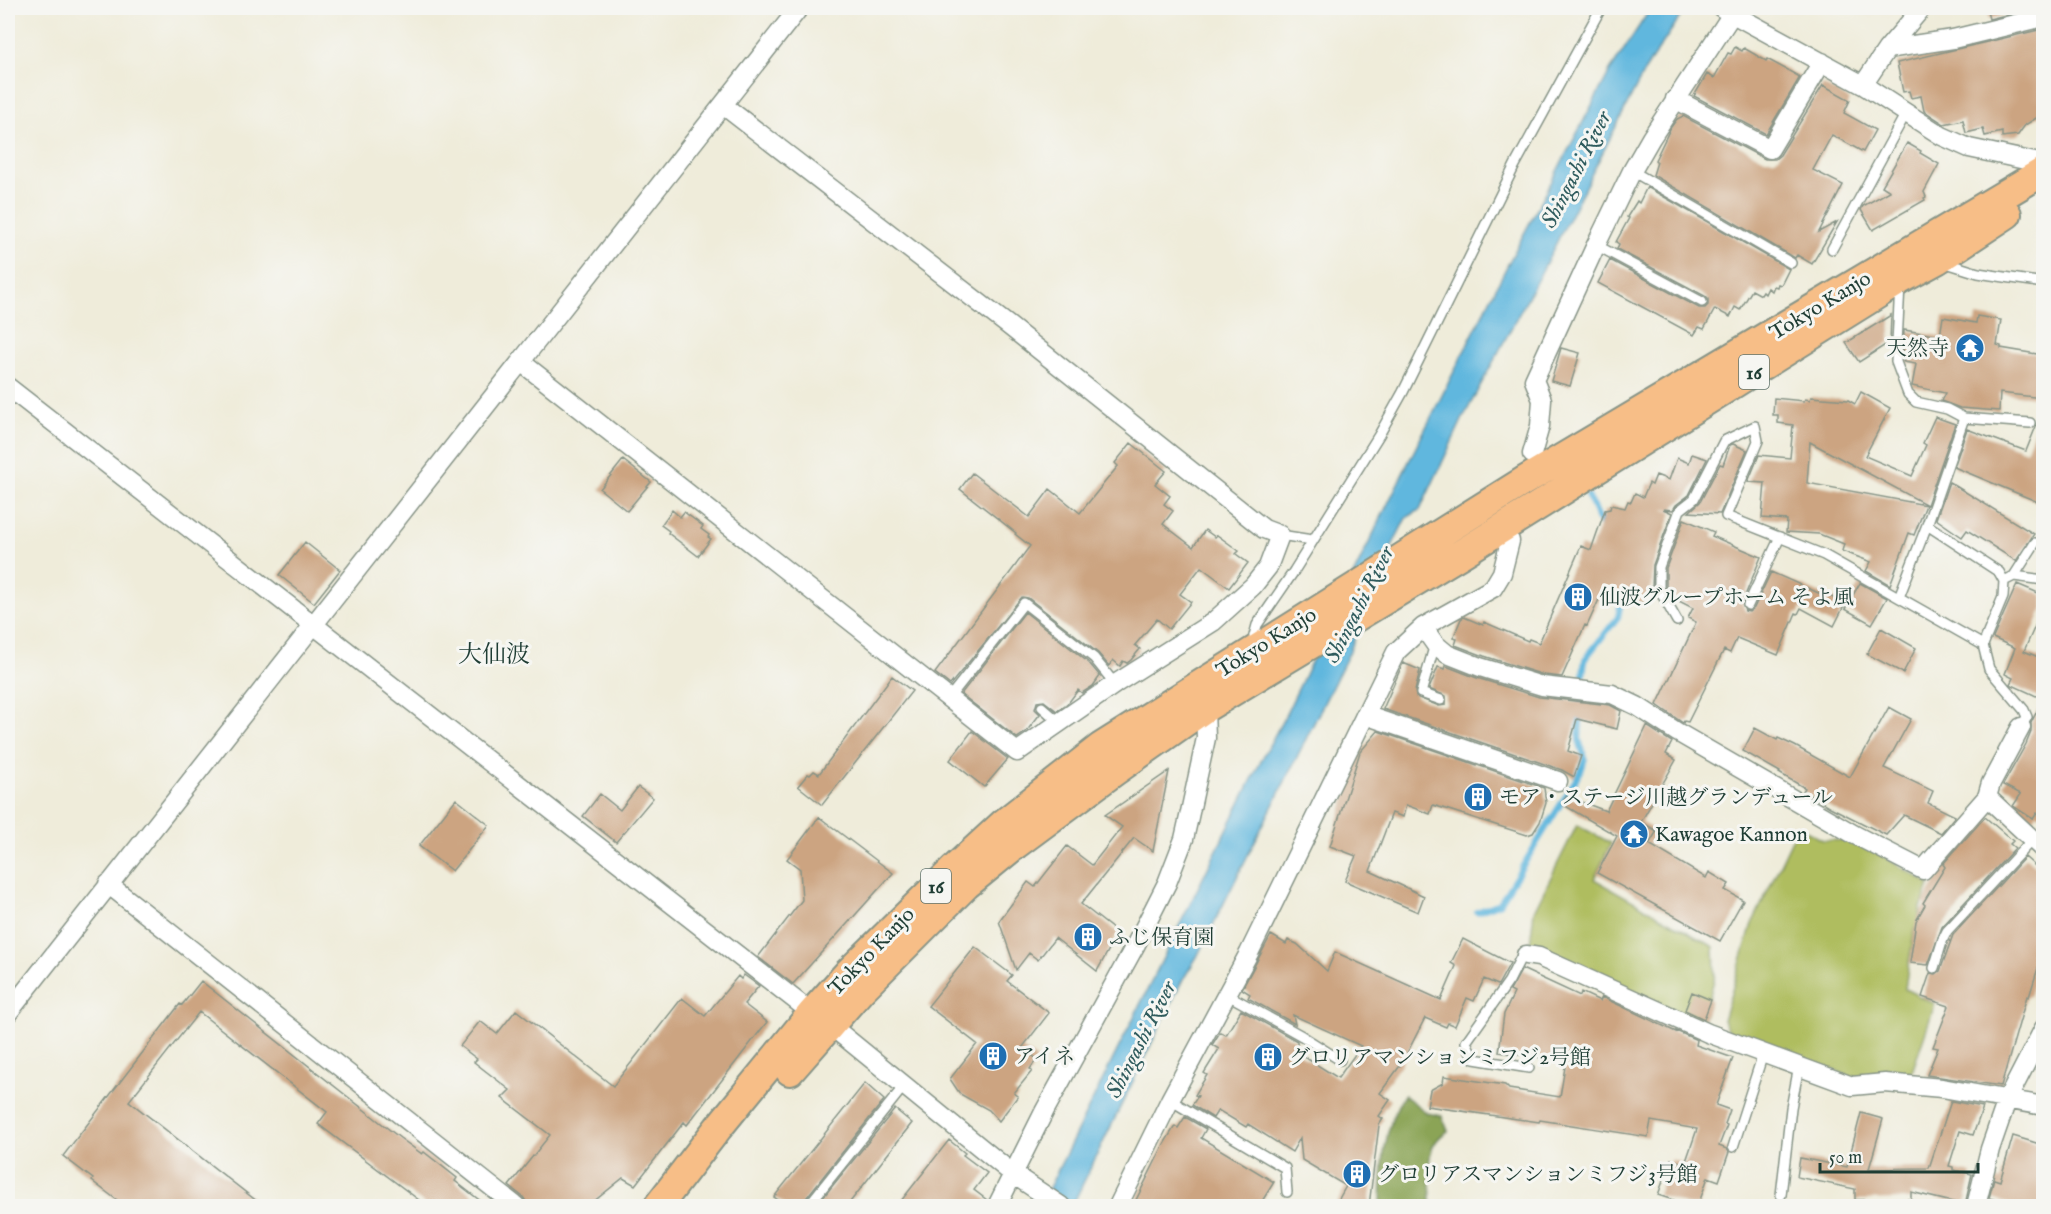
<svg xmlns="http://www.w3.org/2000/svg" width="2051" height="1214" font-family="'IM FELL English','Noto Serif JP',serif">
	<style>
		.green { fill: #afbd5f; stroke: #677d4a; stroke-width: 1.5 }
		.forest { fill: #8ba456; stroke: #557045; stroke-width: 1.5 }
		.water { fill: #61b7de; stroke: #407a89; stroke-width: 1.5 }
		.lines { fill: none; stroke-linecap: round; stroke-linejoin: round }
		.stream { stroke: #61b7de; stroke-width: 6 }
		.building { fill: #cca481 }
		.service-casing { stroke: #879487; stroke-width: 12 }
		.minor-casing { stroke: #879487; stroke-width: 21 }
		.trunk-casing { stroke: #879487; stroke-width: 32 }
		.service { stroke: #fff; stroke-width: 9 }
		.minor { stroke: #fff; stroke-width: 18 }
		.trunk { stroke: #f7be87; stroke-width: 28 }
		.labels { text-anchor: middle; stroke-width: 6; stroke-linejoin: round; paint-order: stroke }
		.shield { fill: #f6f6f2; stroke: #60746d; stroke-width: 1.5 }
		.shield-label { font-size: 20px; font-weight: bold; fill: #1f3d34 }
		.street-label { font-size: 21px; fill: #1f3d34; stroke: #f6f6f2 }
		.poi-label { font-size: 21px; fill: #1f3d34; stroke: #f6f6f2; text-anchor: start }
		.water-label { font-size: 22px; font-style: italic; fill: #305c5e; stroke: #f6f6f2 }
		.quarter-label { font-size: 24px; fill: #1f3d34; stroke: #f6f6f2 }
	</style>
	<rect width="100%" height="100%" fill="#f6f6f2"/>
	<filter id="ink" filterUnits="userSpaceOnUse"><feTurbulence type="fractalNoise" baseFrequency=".0167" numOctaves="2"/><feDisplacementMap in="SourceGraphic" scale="12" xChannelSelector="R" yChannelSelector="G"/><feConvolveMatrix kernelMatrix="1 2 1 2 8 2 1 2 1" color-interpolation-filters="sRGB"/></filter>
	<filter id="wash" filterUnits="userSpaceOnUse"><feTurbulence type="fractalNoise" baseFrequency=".008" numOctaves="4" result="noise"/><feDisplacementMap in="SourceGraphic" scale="24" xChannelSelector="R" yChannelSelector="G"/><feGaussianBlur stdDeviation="1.35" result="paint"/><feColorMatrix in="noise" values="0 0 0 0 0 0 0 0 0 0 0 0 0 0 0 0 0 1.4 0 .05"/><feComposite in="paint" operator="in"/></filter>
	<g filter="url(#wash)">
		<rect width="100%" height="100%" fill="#efecda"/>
		<path class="green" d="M1577 825 1611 843 1594 879 1714 947 1715 976 1703 1022 1680 1014 1530 945 1534 911Z
			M1798 827 1823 840 1857 841 1930 884C1915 918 1910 952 1905 989L1935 1004 1910 1078 1884 1074 1852 1077 1728 1032 1723 1020 1752 924Z"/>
		<path class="forest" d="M1404 1095 1427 1113 1442 1116 1448 1131C1421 1146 1431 1175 1431 1201L1434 1206H1381C1382 1168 1382 1129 1404 1095Z"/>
		<path class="water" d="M1651 8H1686L1645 70 1543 269 1463 418 1420 510 1406 518 1387 556 1349 653 1197 957 1182 981 1072 1206H1040L1263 757 1285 716 1395 489 1509 262 1610 71Z"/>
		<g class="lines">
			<path class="stream" d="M1588 496 1603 529
				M1582 683 1585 659 1618 617 1623 591
				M1477 912 1500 903 1581 771 1585 758 1579 740 1581 700"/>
		</g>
		<g id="blocks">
			<path class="building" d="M2001 8H2035L1989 19 1987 11Z
				M2043 29V114L2025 125 2018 135 2002 137V132L1985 136 1983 129 1966 133 1963 120 1944 124 1924 111 1921 96 1911 98 1909 91 1903 92 1897 63Z
				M1735 47 1742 51 1744 48 1766 61 1767 59 1800 77 1766 134 1694 96 1707 74 1714 78 1728 53 1731 54Z
				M1823 85 1850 100 1844 113 1875 130 1863 152 1832 135 1813 170 1843 185 1819 232 1837 222 1812 264 1797 255 1795 258 1653 175 1657 162 1655 160 1671 127 1677 119 1683 116 1765 159H1775L1780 155Z
				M1907 143 1921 151 1920 153 1939 164 1924 192 1926 197 1924 198 1925 200 1873 230 1861 210 1863 206 1890 191 1882 186Z
				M1647 187 1789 269 1781 285 1778 284 1777 287 1774 286 1772 291 1768 288 1765 294 1763 292 1761 295 1752 290 1740 310 1735 307 1730 317 1715 309 1704 329 1699 327 1694 335 1598 283 1610 260 1699 308H1705L1708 305V299L1705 296 1617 249 1619 244 1616 242 1629 218 1627 217 1637 201 1639 203Z
				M1891 315 1890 342 1859 362 1846 343Z
				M1977 316 2001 320 1997 345 2001 346V348L2043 355V398L2000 393 1999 411 1960 408 1941 401 1945 393 1912 386 1916 364 1904 362 1903 360 1904 330 1940 336 1943 317 1976 323Z
				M1561 348 1580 353 1570 386 1551 381Z
				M1861 392 1890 408 1865 456 1912 476 1926 445 1923 443 1935 417 1955 424 1927 505 1810 442 1807 483 1926 505 1914 535 1909 533 1890 585 1866 571 1871 562 1842 551 1844 544 1819 534 1786 532 1787 520 1762 518 1765 483 1748 482 1759 455 1790 458 1793 425 1778 423V415H1773L1774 398 1804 401 1805 399 1810 400 1811 397 1848 400 1855 404Z
				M2043 409V504L1954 467 1967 429 2026 451Z
				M1131 443 1166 471 1155 484 1170 496 1164 504 1173 511 1163 524 1193 547 1205 530 1215 537 1217 535 1239 551 1236 554 1248 563 1229 588 1201 567 1180 594 1191 602 1169 629 1157 619 1135 645 1140 649 1131 660 1127 663 1123 661 1120 666 1113 660 1109 666 1098 653 1028 598 1022 597 950 685 935 673 1030 546 1015 534 1016 533 960 489 972 473 1029 517 1050 489 1080 513 1118 466 1115 463Z
				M1733 444 1747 450 1720 514 1689 512 1700 502 1720 464 1723 465 1730 445Z
				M1692 454 1707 459 1689 495 1676 505 1673 510 1663 509 1672 513 1653 565 1652 588 1650 587 1647 604 1601 595 1587 626 1585 625 1562 677 1544 675 1484 656 1455 645 1457 639 1453 638 1461 619 1464 617 1483 625 1484 622 1528 641 1529 639 1539 643 1581 546 1591 550 1605 510 1610 509 1611 505 1625 508 1628 501 1631 502 1635 493 1643 497 1649 483 1652 485 1656 475 1669 480 1677 458 1689 463Z
				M623 460 651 482 627 511 600 489Z
				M1949 482 2034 534 2016 561 1967 530 1962 537 1936 519Z
				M672 510 680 517 684 512 703 526 701 529 709 535 708 537 711 539 698 556 668 533 669 531 661 525Z
				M1684 519 1714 532 1712 536 1761 557 1742 603 1745 611 1749 612 1754 608 1771 572 1823 595 1824 593 1845 604 1834 626 1801 608 1798 614 1796 613 1778 655 1737 638 1730 653 1724 650 1688 722 1684 721 1683 723 1657 705 1696 622 1688 618 1693 608 1671 597 1666 587V568Z
				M305 542 340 570 314 603 279 575Z
				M1860 583 1887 598 1872 624 1845 609Z
				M2017 584 2043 595V608L2024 651 2043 659V817L2037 813 2033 819 2013 806 2021 794 2003 785 2026 744 2031 732V723L2043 699 2010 684 2013 678 2005 674 2015 648 1993 638Z
				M1025 612 1089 663 1100 676 1093 686 1082 693 1078 690 1069 702 1057 711 1044 701 1037 702 1035 709 1040 714 1026 732 1017 738 961 694Z
				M1881 628 1916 648 1903 673 1867 654Z
				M1403 663 1420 670 1415 691 1416 697 1439 706 1446 705V696L1429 689 1438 667 1445 669 1446 666 1477 678 1539 697 1610 705 1621 711 1617 729 1577 719 1568 751 1581 756 1574 777 1562 770 1383 709Z
				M892 676 912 691 822 805 798 786 808 774 810 775 814 771 819 774Z
				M1889 707 1911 719 1884 768 1933 791 1928 803 1955 816 1941 833 1904 815 1886 835 1830 807 1803 791 1805 788 1779 773 1780 772 1743 751 1755 728 1777 740 1778 738 1795 746 1850 777Z
				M1647 726 1672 742 1666 754 1676 760 1641 822 1657 831 1649 844 1706 878 1709 872 1729 884 1725 890 1743 900 1720 941 1597 873 1617 836 1562 804 1566 796 1606 811Z
				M972 731 1008 759 984 787 950 760Z
				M1378 731 1544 788 1546 803 1540 822 1533 833 1527 835 1433 805 1430 814 1406 805 1403 817 1392 813 1370 871 1424 896 1418 912 1345 881 1356 856 1330 846 1360 752Z
				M1169 771 1153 851 1134 838 1081 904 1118 933 1097 971 1055 938 1038 960 1029 953 1016 970 999 921 1028 882 1035 887 1067 846 1092 865 1122 827 1105 815Z
				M638 787 653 798 616 842 583 816 600 794 620 810Z
				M456 799 489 825 452 871 419 846Z
				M819 817 893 873 793 984 758 957 802 900 800 869 787 859Z
				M1985 817 2013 841 2010 844 2015 848 1942 927 1928 965 1910 963 1916 921 1925 905 1923 903 1945 867 1943 864Z
				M2025 857 2043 873V952L2029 997 2027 996 2001 1086 1927 1075 1938 1048 1933 1047 1949 1006 1922 997 1930 973 1936 974 1940 971 1953 935Z
				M1271 935 1286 944 1288 940 1297 944 1327 971 1335 952 1441 1000 1456 966 1451 963 1463 939 1510 963 1498 985 1484 979 1474 1001 1467 998 1455 1026 1448 1023 1446 1027 1425 1018 1402 1063 1380 1093 1390 1100 1379 1116 1383 1119 1379 1125 1369 1206H1335L1346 1186 1302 1160 1300 1138 1292 1152 1248 1124 1246 1127 1218 1110 1213 1118 1192 1105 1198 1096 1195 1095 1207 1075 1204 1073 1219 1049 1212 1045 1220 1032 1226 1035 1241 1010 1297 1041 1298 1053 1338 1078 1361 1046 1293 1015 1295 1024 1248 998 1250 994 1242 989Z
				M975 947 1012 975 1007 981 1049 1013 1022 1048 1037 1059 1030 1069 1032 1071 1014 1093 1018 1096 999 1121 989 1110 960 1094 950 1079 977 1044 928 1006Z
				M1522 969 1580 996 1581 992 1600 1001 1602 997 1676 1032V1031L1697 1040 1696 1045 1733 1058 1716 1105 1730 1110 1725 1124 1727 1125 1719 1146 1727 1149 1729 1152 1719 1181 1708 1177 1698 1206H1691L1658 1195 1671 1159 1685 1164 1697 1129 1651 1121 1648 1137 1540 1120 1539 1122 1427 1106 1430 1090 1443 1083 1444 1076 1505 1085 1509 1089 1560 1097 1566 1061 1499 1052 1504 1014 1514 993 1510 991Z
				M744 975 759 986 744 1004 767 1022 687 1125 684 1122 635 1185 623 1178 588 1206H529L523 1197 509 1186 550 1135 502 1098 510 1090 474 1062 477 1059 460 1046 480 1021 497 1034 516 1010 613 1086 682 998 705 1016 738 976 741 979Z
				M201 981 400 1138 422 1154 424 1152 457 1178 455 1181 487 1206H427L318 1124 327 1112 199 1012 129 1101 263 1206H125L92 1181 93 1179 63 1156 180 1004 182 1005Z
				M1692 992 1711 1000 1704 1019 1685 1010Z
				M865 1083 884 1100 803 1202 801 1206H787L774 1197Z
				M1951 1101 1983 1107 1973 1135 1960 1131 1949 1166 1953 1167V1170L1972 1174 1965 1205 1911 1192V1199L1855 1200V1189L1797 1177 1800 1158 1847 1167 1861 1113 1883 1119 1869 1169 1929 1168Z
				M895 1109 912 1123 847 1206H816Z
				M1185 1117 1206 1129 1201 1138 1274 1182 1259 1206H1133L1164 1144 1175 1126 1178 1128Z
				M2013 1136 2043 1145V1206H2016L1989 1198 1994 1179 2000 1181Z
				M949 1140 965 1153 963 1155 987 1173 974 1190 987 1200 986 1206H897Z"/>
		</g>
	</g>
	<g filter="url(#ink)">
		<use href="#blocks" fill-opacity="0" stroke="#879487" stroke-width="1.5"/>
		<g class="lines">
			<g class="service-casing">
				<path id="service" d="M1632 171 1791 263
					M1596 245 1702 302
					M1832 249 1906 113
					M1943 262 1978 273 2044 283
					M1900 285 1896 362 1908 394 1916 402 1947 409 1964 418 2030 423
					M1927 525 1999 572 2004 581 2014 576 2044 580
					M1280 535 1312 540
					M2014 576 2035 543
					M1899 597 1927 525 1964 418
					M1748 605 1780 537
					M1677 621 1659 589V567L1680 510 1694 499 1724 441 1755 426 1758 441 1726 516 1824 555 1983 645 1989 669 2024 710 2027 717 2021 727
					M1252 643 1257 625 1294 571 1379 435 1403 392 1515 165 1601 8
					M1435 644 1421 693 1441 700
					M1983 645 2003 597 2004 581
					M949 698 1024 603 1094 658 1115 684
					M1042 707 1060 723
					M1526 955 1520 959 1509 981 1466 1042 1474 1059 1529 1068
					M1934 968 1943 939 1947 931 2032 840
					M1228 995 1302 1036 1340 1060
					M1170 1100 1285 1168 1287 1192
					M1733 1147 1763 1054
					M1781 1195 1791 1108 1799 1066
					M808 1206 904 1086"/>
			</g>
			<g class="minor-casing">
				<path id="minor" d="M1722 8 1863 85 1942 136 1969 148 2044 164
					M1887 49 1953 39 2044 17
					M1863 85 1887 49 1922 8
					M1675 99 1770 149 1822 62
					M521 362 1017 752 1115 684 1213 622 1253 586 1268 567 1280 535 1264 529 1008 325 723 105
					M8 387 812 1013 830 1025 1013 1174 1061 1206
					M1532 454 1540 426 1542 400 1534 380 1596 245 1632 171 1651 138 1736 8
					M1423 627 1435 644 1447 654 1480 667 1542 686 1612 694 1637 706 1677 732 1855 835 1923 870 1987 797 1991 783 2021 727
					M1365 715 1558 781
					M1987 797 2044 850
					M108 884 516 1206
					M1526 955 1539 957 1708 1033 1852 1086 1885 1083 1942 1088 2044 1106
					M8 1013 799 8
					M997 1206 1045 1110 1135 946 1167 883 1184 839 1189 817 1206 738 1205 708
					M1118 1206 1170 1100 1249 953 1396 652 1423 627 1493 588 1502 573 1510 541
					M1976 1206 1990 1149 2007 1100 2044 1028"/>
			</g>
			<g class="trunk-casing">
				<path id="trunk" d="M790 1071 861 990 966 885 1015 845 1115 771 1205 708 1464 552 1900 280 1937 260 2007 214
					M658 1206 718 1128 812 1013 848 973 955 868 1004 823 1101 747 1524 481 2044 171"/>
			</g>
			<use href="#service" class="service"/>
			<use href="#minor" class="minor"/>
			<use href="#trunk" class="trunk"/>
		</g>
	</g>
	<defs>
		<g id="temple-disc" transform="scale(1.5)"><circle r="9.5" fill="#1f6fb2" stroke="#f6f6f2"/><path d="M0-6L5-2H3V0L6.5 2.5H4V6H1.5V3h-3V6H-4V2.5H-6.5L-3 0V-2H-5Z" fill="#fff"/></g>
		<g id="building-disc" transform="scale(1.5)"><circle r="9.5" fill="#1f6fb2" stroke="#f6f6f2"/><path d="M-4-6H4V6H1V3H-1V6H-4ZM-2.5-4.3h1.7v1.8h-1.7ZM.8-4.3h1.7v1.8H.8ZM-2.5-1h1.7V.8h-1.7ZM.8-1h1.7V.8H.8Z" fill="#fff"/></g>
	</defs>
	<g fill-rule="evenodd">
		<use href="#temple-disc" x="1970" y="348"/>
		<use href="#building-disc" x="1578" y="597"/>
		<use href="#building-disc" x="1478" y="797"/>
		<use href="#temple-disc" x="1634" y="834"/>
		<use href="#building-disc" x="1088" y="937"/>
		<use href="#building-disc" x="993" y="1056"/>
		<use href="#building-disc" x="1268" y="1057"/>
		<use href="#building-disc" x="1357" y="1174"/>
	</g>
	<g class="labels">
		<g class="shield">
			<rect x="1739" y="355" width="30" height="34" rx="4.5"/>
			<rect x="921" y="869" width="30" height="34" rx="4.5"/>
		</g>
		<g class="shield-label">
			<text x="1754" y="379">16</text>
			<text x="936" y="893">16</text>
		</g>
		<g class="street-label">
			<text transform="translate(1820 305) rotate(-31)" y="7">Tokyo Kanjo</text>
			<text transform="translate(1266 642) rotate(-32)" y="7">Tokyo Kanjo</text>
			<text transform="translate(871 951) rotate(-46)" y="7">Tokyo Kanjo</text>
		</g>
		<g class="poi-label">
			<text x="1949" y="355" text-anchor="end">天然寺</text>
			<text x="1599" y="604">仙波グループホーム そよ風</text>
			<text x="1499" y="804">モア・ステージ川越グランデュール</text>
			<text x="1655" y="841">Kawagoe Kannon</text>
			<text x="1109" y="944">ふじ保育園</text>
			<text x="1014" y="1063">アイネ</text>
			<text x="1289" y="1064">グロリアマンションミフジ2号館</text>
			<text x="1378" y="1181">グロリアスマンションミフジ3号館</text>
		</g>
		<g class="water-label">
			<text transform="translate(1575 169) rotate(-63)" y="8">Shingashi River</text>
			<text transform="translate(1358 604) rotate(-63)" y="8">Shingashi River</text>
			<text transform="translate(1140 1039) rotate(-63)" y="8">Shingashi River</text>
		</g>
		<g class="quarter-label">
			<text x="494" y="662">大仙波</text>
		</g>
	</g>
	<rect width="2051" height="1214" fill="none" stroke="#f6f6f2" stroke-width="30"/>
	<path d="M1820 1163v9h158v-9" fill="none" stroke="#1f3d34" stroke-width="3"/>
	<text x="1829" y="1163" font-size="18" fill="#1f3d34" stroke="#f6f6f2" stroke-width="4.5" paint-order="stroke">50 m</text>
</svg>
